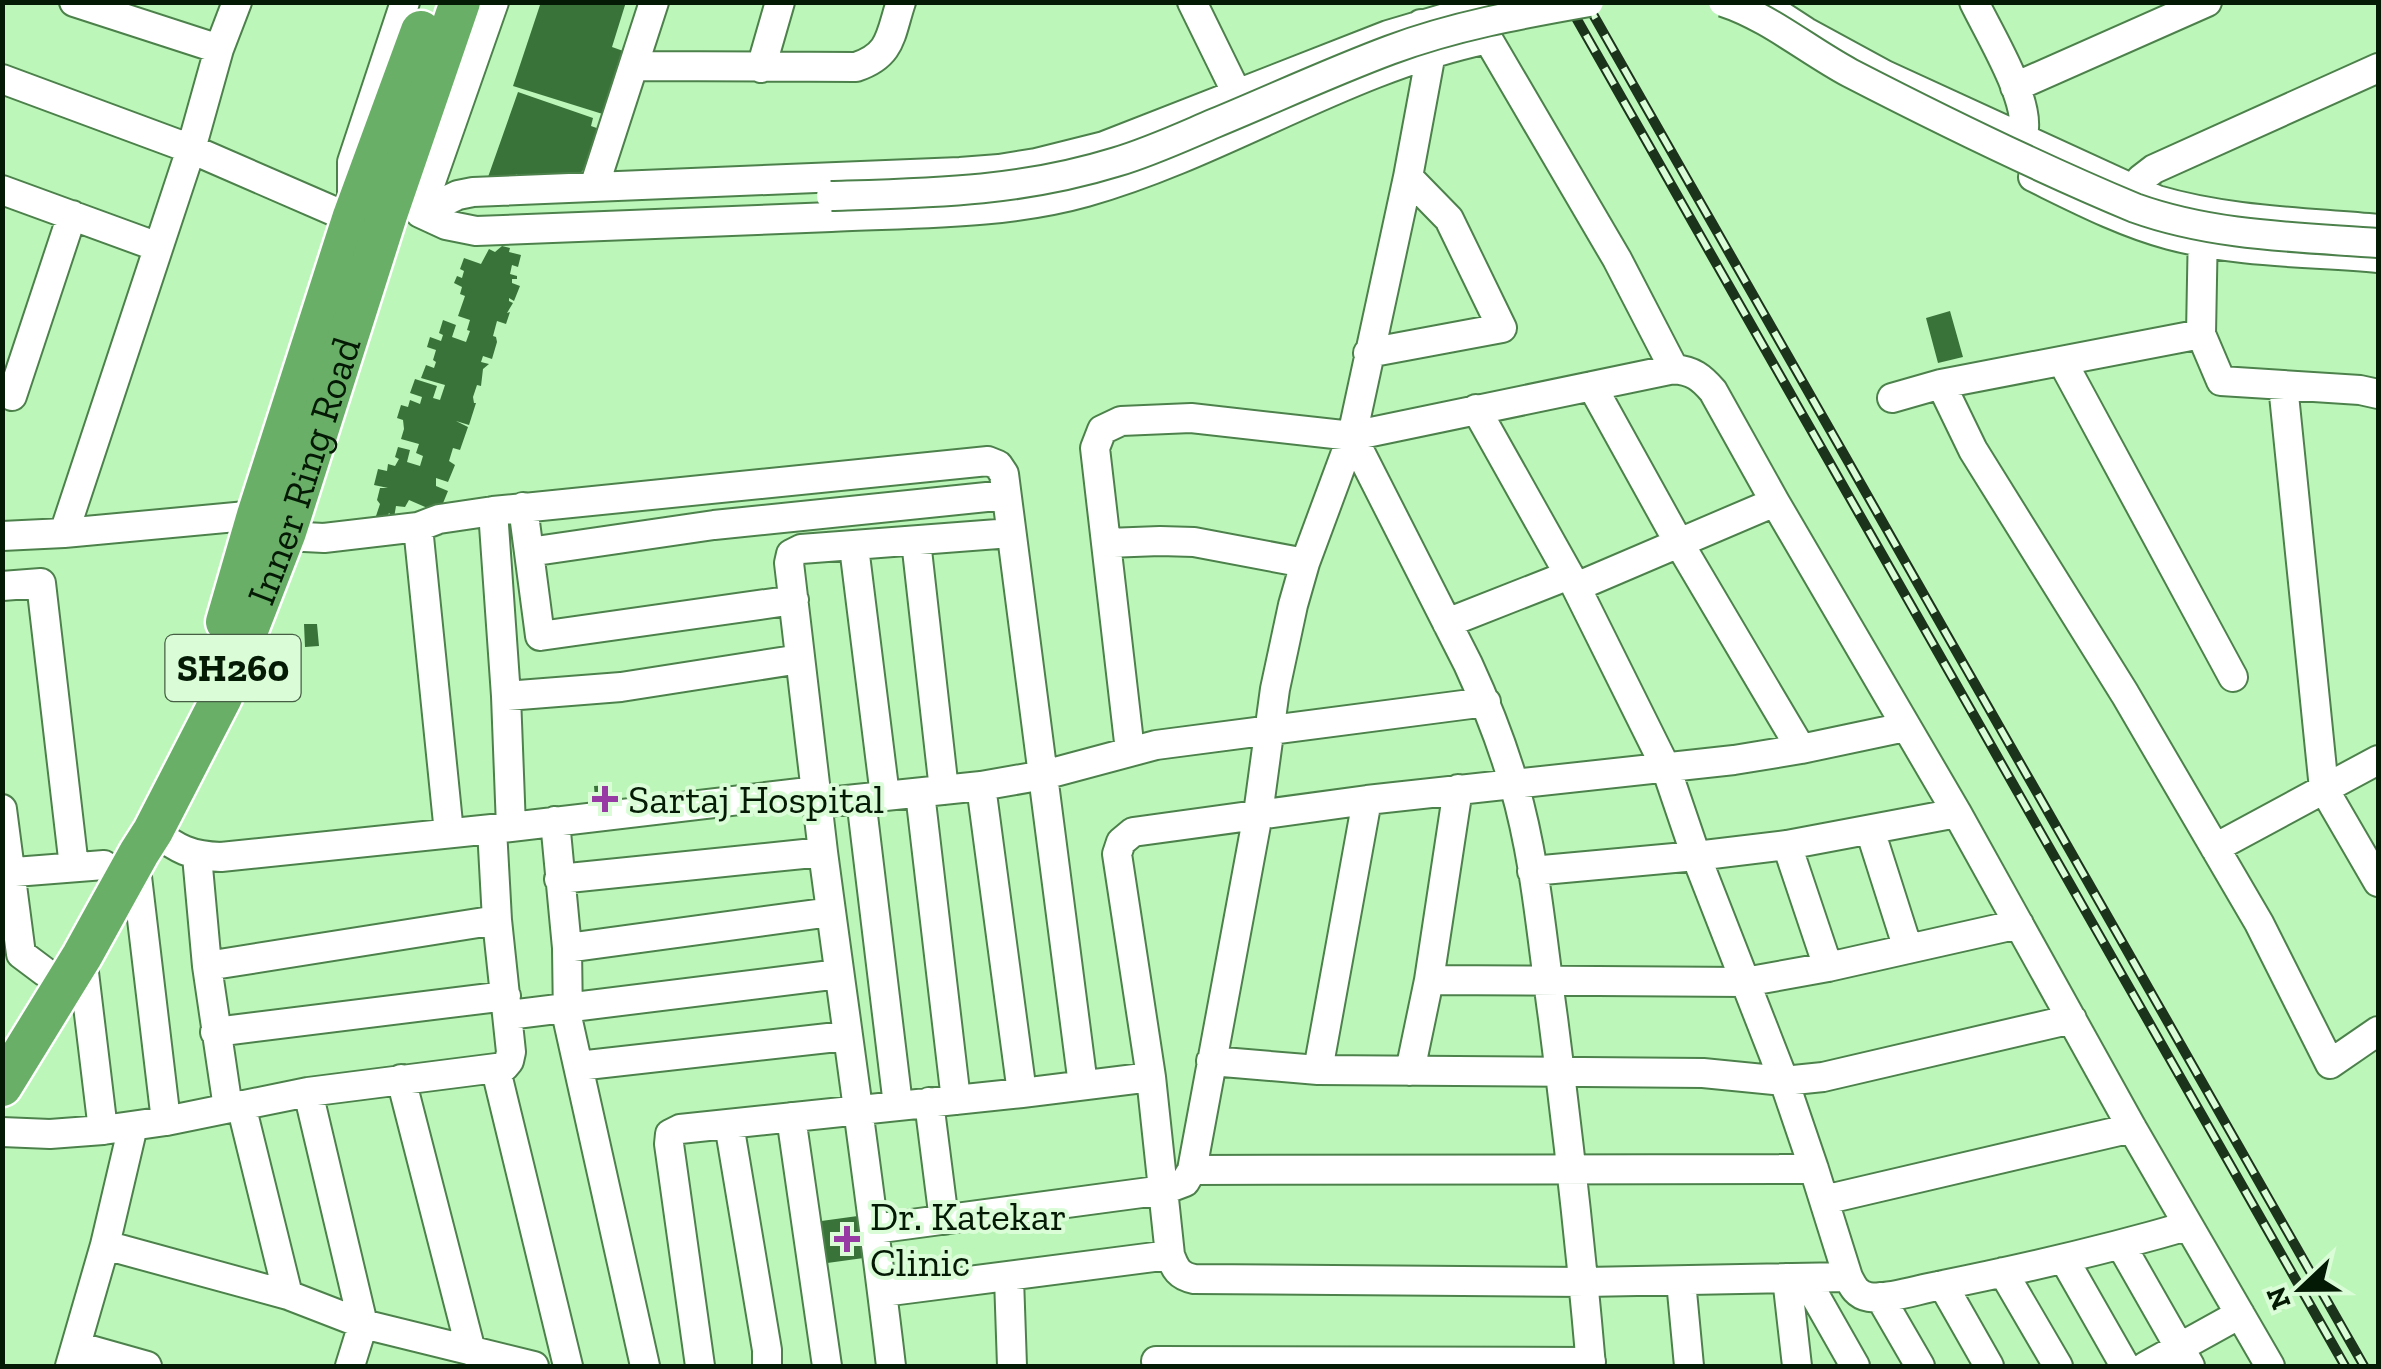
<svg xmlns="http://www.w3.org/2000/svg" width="2381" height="1369" font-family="'Zilla Slab',serif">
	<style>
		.building { fill: #3a7339 }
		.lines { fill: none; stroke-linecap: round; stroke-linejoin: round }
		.minor-casing { stroke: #4c814b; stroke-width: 32 }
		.highway-casing { stroke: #fff; stroke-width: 45 }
		.minor { stroke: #fff; stroke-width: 28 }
		.highway { stroke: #6aaf68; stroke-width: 40 }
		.rail-casing { stroke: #1a331a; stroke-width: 10 }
		.rail { stroke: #dafdd8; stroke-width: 6; stroke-dasharray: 19; stroke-linecap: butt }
		.minor-bridge-casing { stroke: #4c814b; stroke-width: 32; stroke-linecap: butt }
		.minor-bridge { stroke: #fff; stroke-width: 28 }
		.poi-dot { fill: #983aa3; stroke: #dafdd8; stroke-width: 4 }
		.labels { text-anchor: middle; stroke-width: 8; stroke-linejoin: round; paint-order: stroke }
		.shield { fill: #dafdd8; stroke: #455e44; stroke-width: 2.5 }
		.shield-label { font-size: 38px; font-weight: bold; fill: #051a05 }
		.street-label { font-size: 40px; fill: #051a05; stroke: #dafdd8 }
		.poi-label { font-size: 40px; fill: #051a05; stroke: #dafdd8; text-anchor: start }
	</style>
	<rect width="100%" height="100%" fill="#bcf6b9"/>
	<path class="building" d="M541 2H626L612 47 629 53 626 85 613 82 608 99 609 116 513 86Z
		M518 92 593 118 591 126 605 131 591 171 584 169 579 175 571 173V180L558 174 543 175 541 183 516 174 512 185 488 177Z
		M502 246 510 248 509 252 521 255 518 267 512 265 510 274 517 276V279H512V283L520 286 514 301 509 298V301L513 303 507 313 510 312 506 324 497 321 493 336 496 337 497 342 492 359 483 356 481 362 489 364 483 369 481 386 477 385 473 397 474 403H476L469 425 456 421 468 427 460 450 453 448 449 461 455 465 448 482 436 478V486L448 491 439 513 409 500 405 507 396 506 394 518 389 513 386 519 376 516 380 504 377 500 380 488H388L374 485 378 469 387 471 388 464 395 466 399 459 395 457 398 447 410 450 407 462 420 466 423 456 416 453 419 444 401 439 404 429 403 420 397 418 401 405 408 407 410 400 420 404 422 397 410 393 415 379 437 386 433 398 440 400 445 385 421 378 426 365 434 368 436 362 433 360 436 350 427 347 430 337 441 341 443 335 439 333 443 320 456 325 452 337 466 342 470 331 467 330 470 320 458 316 465 296 460 294 462 287 454 283 457 276 462 278 464 271 460 269 464 258 481 264 489 249 495 252Z
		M1950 311 1963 357 1938 363 1926 318Z
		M304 624H317L319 646 305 647Z
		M611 785 613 808 596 810 594 786Z
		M865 1215 871 1257 820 1264 814 1222Z"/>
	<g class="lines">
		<g class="minor-casing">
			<path id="minor" d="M74 2 219 49
				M237 2 219 49 191 149 64 533 257 515
				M1192 2 1244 108
				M1760 2 1806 32 1885 75 2157 200C2228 221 2304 222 2378 229
				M1974 2C1989 33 2027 95 2024 128 2023 136 2019 143 2016 151
				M1483 23 1488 39 1617 259 1674 369
				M634 66 856 67C892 55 890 35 901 2
				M761 68 780 2
				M2 79 191 149 352 219V162L405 2
				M2015 87 2207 2
				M2033 177C2078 199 2122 222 2170 235 2237 253 2310 252 2378 258
				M594 187 654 2
				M2 190 158 247
				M2125 206 2141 179 2154 169 2378 68
				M420 213 446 225 476 231C594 226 712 221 831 217 915 213 1004 215 1086 192 1224 153 1347 68 1488 39
				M420 213 458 195 473 192 960 172 999 169 1036 163 1104 146 1388 35 1479 8
				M420 213 494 2
				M2201 334 2203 226
				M1368 353 1502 328 1449 219 1408 177
				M2062 361 2233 677
				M1941 384 1973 450 2125 694 2259 923 2330 1064 2378 1031
				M2283 385 2324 789 2378 882
				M1592 386 1679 543 1801 749
				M12 396 72 215
				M1892 398 1941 384 2201 334 2221 381 2360 390 2378 394
				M1476 409 1576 587 1666 768 1696 856 1784 1081 1814 1169 1848 1277C1853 1287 1857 1295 1869 1297 1888 1300 1919 1289 1938 1286 2022 1269 2105 1250 2187 1226
				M1352 436 1468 664C1486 703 1502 743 1514 785 1536 860 1542 941 1553 1018 1568 1134 1581 1250 1591 1366
				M523 507 540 636 794 600
				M493 511 506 696 511 827
				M418 527 449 833
				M286 532 304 537 324 538 418 527 439 519 493 511 988 461 998 465 1004 474 1083 1085
				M2 536 64 533
				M916 541 944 790
				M1107 543 1160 541 1194 542 1305 563
				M854 547 885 796
				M529 552 714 525 1006 495
				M2 586 41 583 74 867
				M1576 587 1775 502
				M1447 623 1569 575
				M506 696 621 687 800 659
				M1130 751 1095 448 1102 430 1121 421 1191 418 1352 436 1674 369C1693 371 1701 377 1713 391L1775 502 1957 813 2132 1128 2270 1366
				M981 786 1022 1093
				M920 793 956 1100
				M861 799 898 1105
				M818 803 981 786 1044 775 1156 745 1486 702
				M2 809 21 954 45 972
				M555 821 567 948 568 1021 645 1366
				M1870 830 1908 949
				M153 831C178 849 190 856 221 857L511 827 817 791
				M1787 845 1828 967
				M2215 848 2378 760
				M823 852 789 563 791 554 801 549 1011 533
				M197 856 207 966 228 1108
				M135 860 166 1121
				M1532 871 1696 856 1787 845 1957 813
				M2 873 104 865
				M559 879 823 852C846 1024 871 1195 891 1366
				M567 948 831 912
				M82 956 103 1130
				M207 966 497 920
				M1429 980 1745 982 1828 967 2019 924
				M508 1015 839 974
				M215 1032 506 996
				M1211 1061 1318 1070 1703 1073 1784 1081 1823 1077 2072 1019
				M578 1066 846 1036
				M496 1070 568 1366
				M1318 1070 1367 800
				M1410 1071 1429 980 1458 789
				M401 1079 471 1351
				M308 1092 363 1324 350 1366
				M929 1102 944 1220
				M241 1105 288 1295
				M791 1117 827 1366
				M729 1124 767 1350V1366
				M133 1126 105 1245 288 1295 363 1324 534 1366
				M2 1132 50 1134 103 1130 166 1121 308 1092 504 1067 509 1061 511 1052 497 920 492 829
				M1192 1170 1814 1169
				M1824 1200 2132 1128
				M874 1229 1164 1190 1185 1182 1192 1170 1258 814 1275 689 1293 605 1305 563 1352 436 1408 177 1431 53 1421 24
				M2121 1245 2190 1366
				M2064 1259 2125 1366
				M2003 1272 2058 1366
				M1848 1277 1585 1282 1194 1279C1179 1276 1175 1269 1170 1255L1151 1077 1117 854 1121 842 1133 832 1367 800 1734 760 1801 749 1905 727
				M1009 1278 1012 1366
				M1787 1278 1797 1366
				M1805 1278 1855 1366
				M1681 1281 1689 1366
				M1943 1285 1989 1366
				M883 1292 1170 1255
				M1880 1297 1920 1366
				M76 1346 147 1366
				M70 1366 105 1245
				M700 1366 669 1144 670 1134 680 1129 1022 1093 1151 1077
				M1157 1366 1156 1361 1591 1362
				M2146 1366 2240 1314"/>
		</g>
		<g class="highway-casing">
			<g id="highway">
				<path d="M226 622 257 515 352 219 421 31"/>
				<path id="s1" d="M2 1086 82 956 139 853 153 831 222 697 286 532 387 215 460 2"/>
			</g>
		</g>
		<use href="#minor" class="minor"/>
		<use href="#highway" class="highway"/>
		<g class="rail-casing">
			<path id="rail" d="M1567 2 2345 1366
				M1586 2 2364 1366"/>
		</g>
		<use href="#rail" class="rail"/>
		<g class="minor-bridge-casing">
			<path id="minor-bridge" d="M1723 2C1769 17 1807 50 1850 73 1943 121 2039 168 2135 208 2213 236 2296 237 2378 243
				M831 196C931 193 1019 192 1116 162 1150 152 1182 137 1215 123 1273 99 1331 72 1390 50 1454 26 1521 14 1589 2"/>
		</g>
		<use href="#minor-bridge" class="minor-bridge"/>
	</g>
	<g class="poi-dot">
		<path d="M600 784h10v10h10v10h-10v10h-10v-10h-10v-10h10z"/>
		<path d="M842 1224h10v10h10v10h-10v10h-10v-10h-10v-10h10z"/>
	</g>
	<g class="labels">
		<rect class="shield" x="165.5" y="635" width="135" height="66" rx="8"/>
		<g class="shield-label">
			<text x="233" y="681">SH260</text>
		</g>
		<g class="street-label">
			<text dy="14" stroke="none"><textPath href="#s1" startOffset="688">Inner Ring Road</textPath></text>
		</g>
		<g class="poi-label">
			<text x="628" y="813">Sartaj Hospital</text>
			<text x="870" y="1230">Dr. Katekar<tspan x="870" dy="46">Clinic</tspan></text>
		</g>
	</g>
	<rect width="2381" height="1369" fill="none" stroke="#051a05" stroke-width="10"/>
	<g transform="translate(2301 1289) rotate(248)" stroke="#dafdd8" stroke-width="8" paint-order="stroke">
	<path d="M0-8L18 38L0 25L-18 38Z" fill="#051a05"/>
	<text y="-15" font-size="28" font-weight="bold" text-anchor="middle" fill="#051a05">N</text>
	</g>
</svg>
